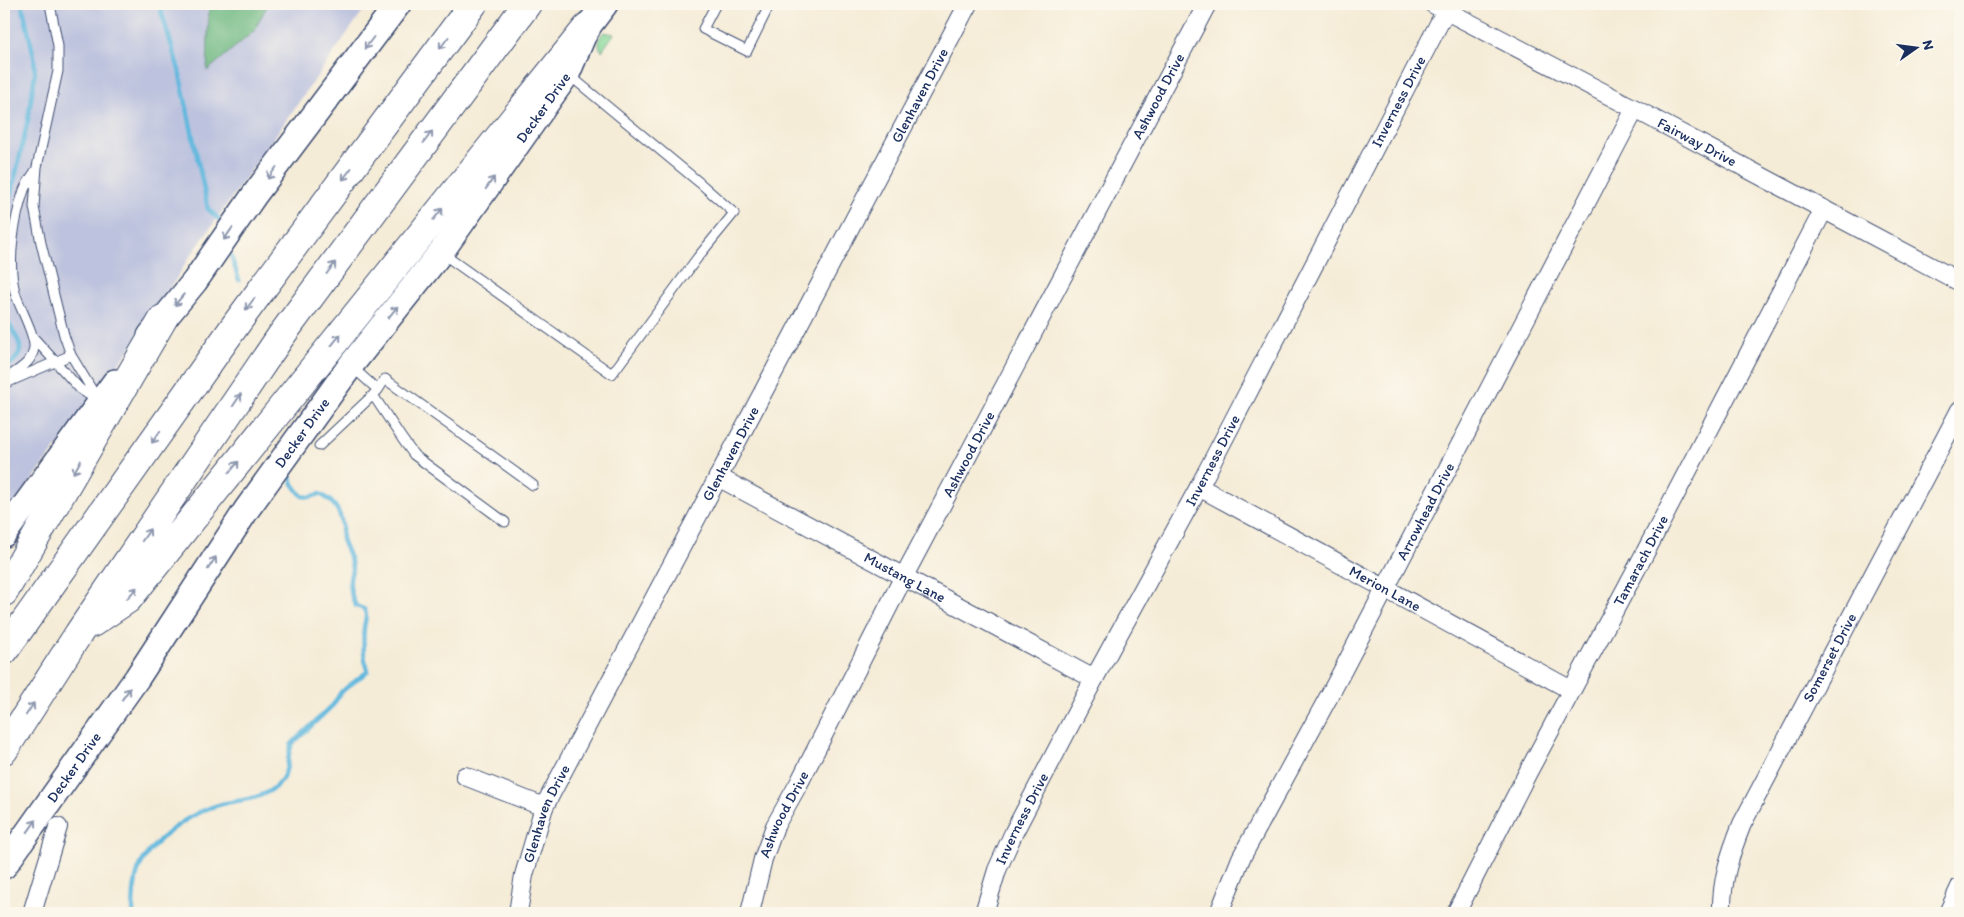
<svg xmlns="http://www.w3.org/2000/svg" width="1964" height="917" font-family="Itim,sans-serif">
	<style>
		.industrial { fill: #bdc3de }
		.green { fill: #87d899; stroke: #51847c }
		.forest { fill: #6db881; stroke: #447470 }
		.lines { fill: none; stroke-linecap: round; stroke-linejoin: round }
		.stream { stroke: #61b8de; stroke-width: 4.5 }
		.lane-casing { stroke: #3c4b70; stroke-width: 11 }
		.street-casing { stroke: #3c4b70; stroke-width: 20 }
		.secondary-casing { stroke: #3c4b70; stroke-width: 28 }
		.highway-casing { stroke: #3c4b70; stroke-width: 30 }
		.lane { stroke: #fff; stroke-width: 9 }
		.street { stroke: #fff; stroke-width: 18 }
		.secondary { stroke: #fff; stroke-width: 25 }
		.highway { stroke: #fff; stroke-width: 28 }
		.oneway { stroke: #8d97ae }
		.labels { text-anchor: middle; stroke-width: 4; stroke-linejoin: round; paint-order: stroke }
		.street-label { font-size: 15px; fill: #1b2f5e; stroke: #fbf7ec }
	</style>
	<rect width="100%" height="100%" fill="#fbf7ec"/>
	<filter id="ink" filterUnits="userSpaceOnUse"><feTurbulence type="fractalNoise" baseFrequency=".02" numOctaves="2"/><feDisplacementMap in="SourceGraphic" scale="10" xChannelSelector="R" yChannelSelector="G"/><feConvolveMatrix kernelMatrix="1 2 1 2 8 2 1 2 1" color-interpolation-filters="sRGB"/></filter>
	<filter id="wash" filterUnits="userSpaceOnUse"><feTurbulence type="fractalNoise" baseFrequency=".0096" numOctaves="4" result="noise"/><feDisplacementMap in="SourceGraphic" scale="20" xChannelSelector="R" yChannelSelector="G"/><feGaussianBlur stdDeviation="1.12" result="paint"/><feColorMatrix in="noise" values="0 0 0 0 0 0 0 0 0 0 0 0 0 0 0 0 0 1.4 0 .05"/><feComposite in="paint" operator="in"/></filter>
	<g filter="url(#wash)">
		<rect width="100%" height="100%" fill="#f5ecd7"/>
		<path class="industrial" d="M4 4H368L187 261 147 326 4 518Z"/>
		<path class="green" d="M604 32 614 34 602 51 599 47V38Z"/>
		<path class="forest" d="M209 4H268L254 31 207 71Z"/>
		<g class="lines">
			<path class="stream" d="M159 4 179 70 208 209 222 222 223 225
				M4 217 12 190 28 120 35 73 34 57 22 4
				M228 247 239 280
				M4 314C13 337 35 350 4 368
				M133 913C133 900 134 884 138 871 149 841 192 811 222 804 242 799 264 800 279 783 290 771 286 758 292 744L333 705 341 692 368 671C363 658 363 641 364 628 365 620 368 615 364 609L356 606C352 598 349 589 350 580 350 576 352 572 352 569 352 558 345 549 342 539 341 534 343 529 342 524 340 510 332 500 320 494L310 497 302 496 293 484 288 469"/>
		</g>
	</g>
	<g filter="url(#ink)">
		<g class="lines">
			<g class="lane-casing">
				<path id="lane" d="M50 4 58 46V71L37 167 34 207 41 243 64 335 71 355 98 400
					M716 4 703 29 747 51 770 4
					M443 254 612 374 698 257 734 213 700 183 568 74
					M32 336 80 389 95 399
					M351 366 378 390 373 395 403 440 414 455 505 522
					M4 380C15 371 33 364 34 347 35 334 19 307 15 292 7 261 14 220 24 190 27 183 32 176 36 170
					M6 383 71 355
					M378 390 385 379 533 485
					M319 446 373 395"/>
			</g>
			<g class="street-casing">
				<g id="street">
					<path id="s1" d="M1433 4 1635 109 1960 282"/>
					<path id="s2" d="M718 477 1094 679"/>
					<path id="s3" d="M1199 487 1571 690"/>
					<path d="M465 776 544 807"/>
					<path d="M32 913 58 827"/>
					<path id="s4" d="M518 913 524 875 544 807 968 4"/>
					<path id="s5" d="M750 913 763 859 775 826 799 783 903 578 1207 4"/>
					<path id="s6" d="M984 913 997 870 1014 832 1094 679 1199 487 1446 10"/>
					<path id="s7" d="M1219 913 1241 858 1334 687 1635 109"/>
					<path id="s8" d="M1456 913 1527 774 1646 551 1824 209"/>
					<path id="s9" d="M1722 913C1721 881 1730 854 1742 824L1960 410"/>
					<path d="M1948 913 1960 887"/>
				</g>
			</g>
			<g class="secondary-casing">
				<g id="secondary">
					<path d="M150 336 195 281 255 194 398 4"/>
					<path d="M4 534 115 382"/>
					<path id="s10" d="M4 866 137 678 247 509 351 365 441 252 567 74 586 29 605 4"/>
				</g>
			</g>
			<g class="highway-casing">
				<path id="highway" d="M4 592 163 319
					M92 623 128 599 586 29
					M4 651 239 320 473 4
					M4 750 79 633 281 336 527 4"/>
			</g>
			<use href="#lane" class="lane"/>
			<use href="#street" class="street"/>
			<use href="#secondary" class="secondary"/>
			<use href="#highway" class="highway"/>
		</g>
		<defs><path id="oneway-shaft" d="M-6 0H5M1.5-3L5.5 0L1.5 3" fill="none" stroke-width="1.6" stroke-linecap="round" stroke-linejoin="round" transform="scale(1.25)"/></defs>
		<g class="oneway">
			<use href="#oneway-shaft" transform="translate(369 43) rotate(127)"/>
			<use href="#oneway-shaft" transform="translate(444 43) rotate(127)"/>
			<use href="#oneway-shaft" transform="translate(428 137) rotate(-53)"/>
			<use href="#oneway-shaft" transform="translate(272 173) rotate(127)"/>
			<use href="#oneway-shaft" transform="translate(347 174) rotate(127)"/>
			<use href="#oneway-shaft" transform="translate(490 183) rotate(-55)"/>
			<use href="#oneway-shaft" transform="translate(438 214) rotate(-51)"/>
			<use href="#oneway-shaft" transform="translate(228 234) rotate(125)"/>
			<use href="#oneway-shaft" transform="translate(331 268) rotate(-53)"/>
			<use href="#oneway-shaft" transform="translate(179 300) rotate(130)"/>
			<use href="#oneway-shaft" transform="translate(250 304) rotate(127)"/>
			<use href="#oneway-shaft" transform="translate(393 312) rotate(-51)"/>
			<use href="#oneway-shaft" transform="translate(336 340) rotate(-51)"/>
			<use href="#oneway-shaft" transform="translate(237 400) rotate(-56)"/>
			<use href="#oneway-shaft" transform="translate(156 437) rotate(125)"/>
			<use href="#oneway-shaft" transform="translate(77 467) rotate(120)"/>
			<use href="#oneway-shaft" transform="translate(234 467) rotate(-51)"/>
			<use href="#oneway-shaft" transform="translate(146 535) rotate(-56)"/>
			<use href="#oneway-shaft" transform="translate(212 563) rotate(-57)"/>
			<use href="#oneway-shaft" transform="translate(132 593) rotate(-49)"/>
			<use href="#oneway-shaft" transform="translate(126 694) rotate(-55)"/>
			<use href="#oneway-shaft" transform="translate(30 709) rotate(-57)"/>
			<use href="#oneway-shaft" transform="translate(32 826) rotate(-55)"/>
		</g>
	</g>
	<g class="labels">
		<g class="street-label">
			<text dy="5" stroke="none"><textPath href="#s4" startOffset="914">Glenhaven Drive</textPath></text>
			<text dy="5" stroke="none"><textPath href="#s5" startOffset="915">Ashwood Drive</textPath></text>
			<text dy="5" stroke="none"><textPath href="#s6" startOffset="912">Inverness Drive</textPath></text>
			<text dy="5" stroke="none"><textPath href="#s10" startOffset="931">Decker Drive</textPath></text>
			<text dy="5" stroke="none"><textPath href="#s1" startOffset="298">Fairway Drive</textPath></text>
			<text dy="5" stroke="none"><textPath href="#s10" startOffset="526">Decker Drive</textPath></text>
			<text dy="5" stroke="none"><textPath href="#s4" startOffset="509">Glenhaven Drive</textPath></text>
			<text dy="5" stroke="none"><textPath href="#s5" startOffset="510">Ashwood Drive</textPath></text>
			<text dy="5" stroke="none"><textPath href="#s6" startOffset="508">Inverness Drive</textPath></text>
			<text dy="5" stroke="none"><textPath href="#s7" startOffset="452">Arrowhead Drive</textPath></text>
			<text dy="5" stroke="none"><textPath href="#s8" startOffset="398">Tamarach Drive</textPath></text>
			<text dy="5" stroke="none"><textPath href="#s2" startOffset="212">Mustang Lane</textPath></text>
			<text dy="5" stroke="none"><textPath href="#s3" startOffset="212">Merion Lane</textPath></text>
			<text dy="5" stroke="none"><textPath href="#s9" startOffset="280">Somerset Drive</textPath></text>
			<text dy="5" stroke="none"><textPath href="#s10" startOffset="121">Decker Drive</textPath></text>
			<text dy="5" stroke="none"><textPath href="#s4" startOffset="104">Glenhaven Drive</textPath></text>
			<text dy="5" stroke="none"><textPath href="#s5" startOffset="105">Ashwood Drive</textPath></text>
			<text dy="5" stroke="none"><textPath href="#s6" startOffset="102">Inverness Drive</textPath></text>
		</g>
	</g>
	<rect width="1964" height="917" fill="none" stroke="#fbf7ec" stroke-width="20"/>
	<g transform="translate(1916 48) rotate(76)" stroke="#fbf7ec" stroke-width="4" paint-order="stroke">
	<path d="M0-4L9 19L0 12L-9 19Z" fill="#1b2f5e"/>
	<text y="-8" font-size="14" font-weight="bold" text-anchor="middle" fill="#1b2f5e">N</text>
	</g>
</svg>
